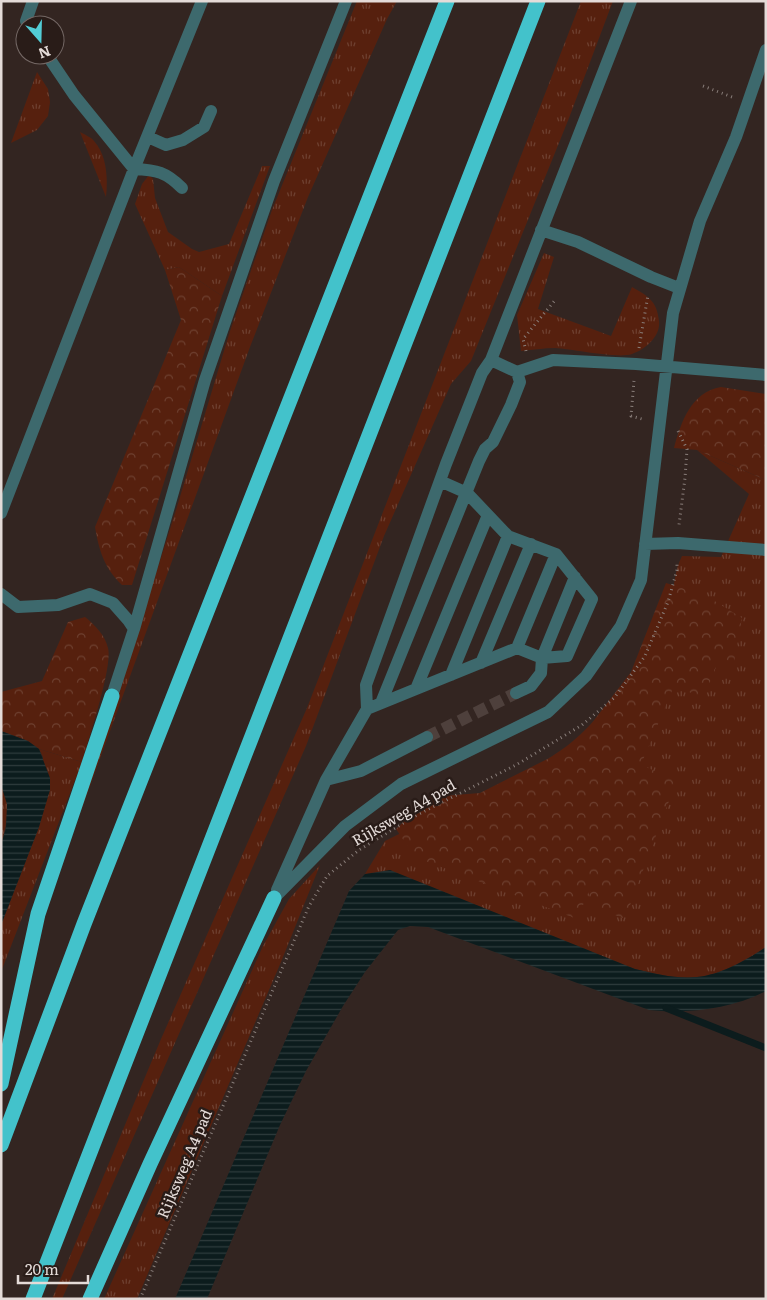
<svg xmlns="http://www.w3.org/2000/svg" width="767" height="1300" font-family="Literata,serif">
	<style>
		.grass { fill: url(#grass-tufts) }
		.forest { fill: url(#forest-crowns) }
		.water { fill: url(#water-rules) }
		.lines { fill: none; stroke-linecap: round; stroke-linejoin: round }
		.stream { stroke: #0c1c1d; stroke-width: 7 }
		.minor-tunnel { stroke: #4e403c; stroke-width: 12; stroke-dasharray: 12 6; stroke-linecap: butt }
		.path { stroke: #8a7f7b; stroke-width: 3; stroke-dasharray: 1 4; stroke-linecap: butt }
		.minor { stroke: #3d696d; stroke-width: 12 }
		.highway { stroke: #43c2cb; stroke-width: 15 }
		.labels { text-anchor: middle; stroke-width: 5; stroke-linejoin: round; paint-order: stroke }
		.street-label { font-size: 15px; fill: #e4dbd8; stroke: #291c18 }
	</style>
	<defs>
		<pattern id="grass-tufts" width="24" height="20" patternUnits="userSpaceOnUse" patternTransform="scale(1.25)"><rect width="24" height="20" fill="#56200e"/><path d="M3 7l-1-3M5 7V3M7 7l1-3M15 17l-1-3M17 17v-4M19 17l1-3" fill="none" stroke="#6e4030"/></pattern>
		<pattern id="forest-crowns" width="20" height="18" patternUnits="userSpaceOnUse" patternTransform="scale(1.25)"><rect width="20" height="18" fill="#56200e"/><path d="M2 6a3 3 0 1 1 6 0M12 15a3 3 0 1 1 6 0" fill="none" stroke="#6e4030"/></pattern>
		<pattern id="water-rules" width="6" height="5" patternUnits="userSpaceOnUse" patternTransform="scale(1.25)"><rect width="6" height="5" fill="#0c1c1d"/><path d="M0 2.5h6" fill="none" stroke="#2f3c3d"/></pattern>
	</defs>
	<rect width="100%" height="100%" fill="#332521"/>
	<path class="grass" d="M357 1H397L387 19 308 197 250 347 78 819 176 510 230 331 272 210Z
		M581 1H613L569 118 471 361 451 384 384 536 306 746 62 1299H52L161 1039 307 708Z
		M37 72 48 89 50 102 48 116 37 130 11 143Z
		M80 132C85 135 91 137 94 141 107 155 108 179 106 197Z
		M262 166H270L222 296 179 267 165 270 135 204 142 184 149 175 153 179 155 198 168 232 192 249 199 252 229 244Z
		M544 253 554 257 538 309 611 336 632 287C648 296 657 301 659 321 661 336 645 350 632 354 618 359 573 349 555 348 544 348 532 350 521 351L517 315Z
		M697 450 766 480V947C747 960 721 975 697 977 677 979 655 974 635 969L365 874 385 841 581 743 548 759C556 753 565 748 573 741 616 704 647 655 669 604 675 588 674 571 682 556L721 557 749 494Z
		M39 749 82 762 1 972V925L39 827 43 757Z
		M1 785C12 802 6 827 1 845Z
		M320 865 281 962 137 1299H104L263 946 289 899Z"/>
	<path class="forest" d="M179 267 222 296 132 585H122C104 568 99 550 95 527L181 320 165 270Z
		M721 387 766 394V480L697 450 674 448C681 422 691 392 721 387Z
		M666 583 705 595 742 618 734 662 719 658 704 698 674 686 640 767H646L673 779 675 785 626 916 622 918 586 903 598 870 577 919 415 857 396 829 430 797 480 793 575 745 631 672Z
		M85 617C95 625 105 635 108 648 113 666 88 740 82 762L39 749 28 741 1 731V692L42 681 68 622Z"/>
	<path class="water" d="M1 731 28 741 39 749 50 778V790L39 827 1 925V845L6 828 7 804 1 785Z
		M390 870 635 969C655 974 677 979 697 977 721 975 747 960 766 947V991C732 1009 687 1014 649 1010L428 927 410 926 398 930 365 972 343 1006 306 1071 280 1125 207 1299H175L349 891 365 874Z"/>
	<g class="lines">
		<path class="stream" d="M666 1008 766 1048"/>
		<path class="minor-tunnel" d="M427 737 516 693"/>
		<path class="path" d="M703 86 732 97
			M639 348 648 295
			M526 351 523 339 556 299
			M634 381 631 416 642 419
			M678 431 687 449 685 478 679 525
			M140 1299 309 906 327 876 359 850 415 816 516 765 582 725 615 697 645 656 668 602 677 570V561"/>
		<path class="minor" d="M28 25 26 21 33 1
			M47 55 74 95 134 169C157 170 166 172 182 188
			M148 137 166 145 183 140 204 127 211 111
			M541 230 578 242 651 277 679 288
			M491 360 517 372 553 360 636 364 766 375
			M1 513 134 169 202 1
			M645 544 678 543 766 550
			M1 594 18 607 58 605 90 594 113 603 128 620 134 629
			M517 648 556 554
			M481 663 531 544
			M451 675 508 536
			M416 689 488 515
			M516 693 531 686 541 673 542 658 575 577
			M112 696 134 629 205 380 274 181 346 1
			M381 703 479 461 485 449 493 442 511 405 520 382 517 372
			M367 709 517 648 542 658 567 656 592 599 556 554 508 536 467 493 440 481
			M326 780 361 771 427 737
			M277 890 326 780 367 709 366 685 446 464 482 373 491 360 631 1
			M274 898 345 826 401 784 548 712 586 676 621 626 641 580 673 313 700 221 736 137 766 50"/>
		<path class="highway" d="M1 1084 38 914 112 696
			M1 1145 84 924 447 1
			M33 1299 538 1
			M90 1299 150 1164 274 898"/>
	</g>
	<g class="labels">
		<g class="street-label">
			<text transform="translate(404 813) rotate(-30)" y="5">Rijksweg A4 pad</text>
			<text transform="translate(185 1164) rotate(-67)" y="5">Rijksweg A4 pad</text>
		</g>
	</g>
	<rect width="767" height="1300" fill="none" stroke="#e4dbd8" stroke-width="5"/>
	<g transform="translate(40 40) rotate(160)"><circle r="24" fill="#291c18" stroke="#746865"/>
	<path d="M0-4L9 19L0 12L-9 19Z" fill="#52ccd5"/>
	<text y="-8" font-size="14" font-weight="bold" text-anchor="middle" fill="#e4dbd8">N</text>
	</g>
	<path d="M18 1275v8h70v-8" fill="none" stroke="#e4dbd8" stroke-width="2.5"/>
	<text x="25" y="1275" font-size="15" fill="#e4dbd8" stroke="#291c18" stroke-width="4" paint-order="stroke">20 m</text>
</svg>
